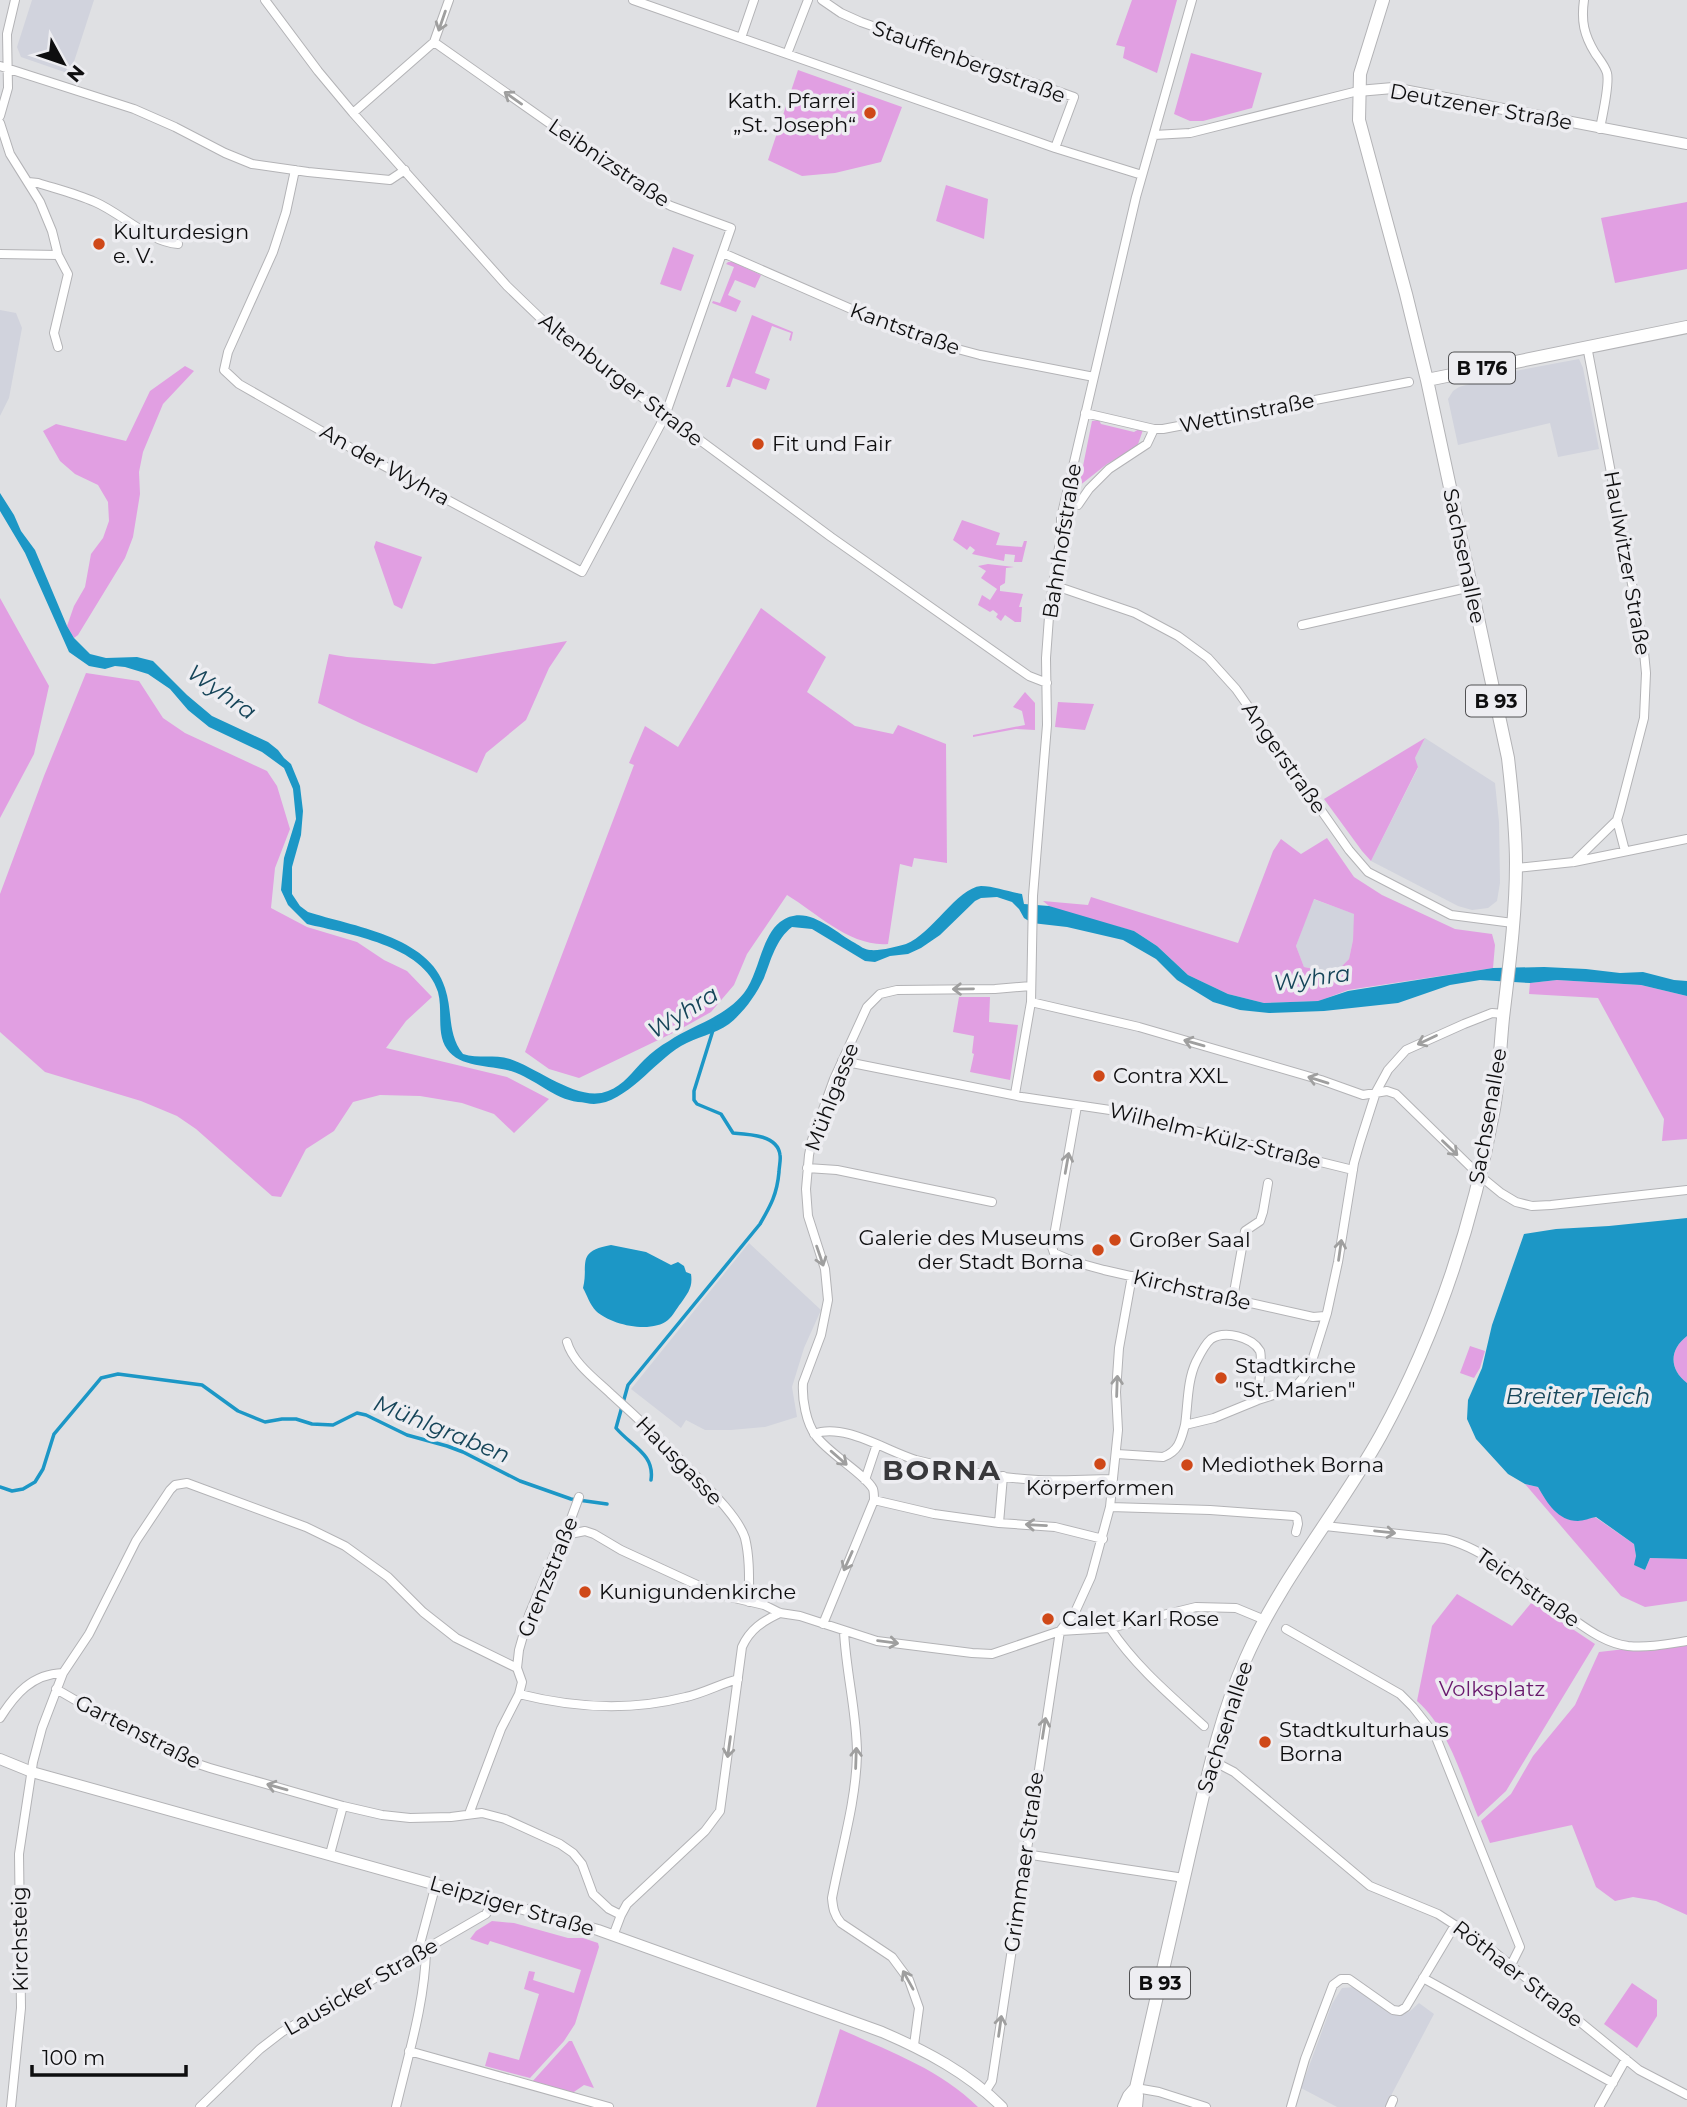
<svg xmlns="http://www.w3.org/2000/svg" width="1687" height="2107" font-family="Montserrat,sans-serif">
	<style>
		.built { fill: #d1d3dd }
		.green { fill: #e19fe2; fill-rule: evenodd }
		.water { fill: #1c97c6 }
		.lines { fill: none; stroke-linecap: round; stroke-linejoin: round }
		.stream { stroke: #1c97c6; stroke-width: 3.5 }
		.street-casing { stroke: #b3b3b6; stroke-width: 10 }
		.secondary-casing { stroke: #b3b3b6; stroke-width: 12 }
		.primary-casing { stroke: #b3b3b6; stroke-width: 14 }
		.street { stroke: #fff; stroke-width: 8 }
		.secondary { stroke: #fff; stroke-width: 10 }
		.primary { stroke: #fff; stroke-width: 12 }
		.oneway { stroke: #9f9f9f }
		.poi-dot { fill: #cf4818; stroke: #ededf1; stroke-width: 2.5 }
		.labels { text-anchor: middle; stroke-width: 7; stroke-linejoin: round; paint-order: stroke }
		.shield { fill: #ededf1; stroke: #515153; stroke-width: 2 }
		.shield-label { font-size: 19px; font-weight: bold; fill: #0e0e0f }
		.street-label { font-size: 21px; fill: #0e0e0f; stroke: #ededf1 }
		.poi-label { font-size: 21px; fill: #0e0e0f; stroke: #ededf1; text-anchor: start }
		.park-label { font-size: 21px; fill: #69196d; stroke: #ededf1 }
		.water-label { font-size: 23px; font-style: italic; fill: #164559; stroke: #ededf1 }
		.district-label { font-size: 28px; font-weight: bold; letter-spacing: 2px; fill: #38383b; stroke: #ededf1 }
	</style>
	<rect width="100%" height="100%" fill="#dfe0e3"/>
	<path class="built" d="M32 0H94L70 74 21 57 17 47Z
		M0 310 16 313 22 328 9 398 0 416Z
		M1579 359 1583 368 1599 449 1558 457 1550 423 1458 445 1448 399 1453 391 1459 387 1515 371Z
		M1425 738 1495 783 1499 822 1500 883 1497 901 1488 908 1472 910 1458 906 1371 861 1418 768 1415 758Z
		M1313 899 1355 914 1353 940 1349 959 1335 973 1304 967 1296 946Z
		M749 1243 821 1310 804 1348 792 1387 797 1417 765 1427 731 1430H705L686 1420 681 1428 631 1389Z
		M1355 1987 1397 2015 1409 2012 1419 2003 1434 2014 1385 2107H1337L1301 2088 1332 2004 1342 1988Z"/>
	<path class="green" d="M1132 0H1177L1157 73 1123 58 1125 47 1116 45Z
		M1191 53 1262 73 1252 108 1203 121H1190L1174 114Z
		M798 70 902 107 881 162 835 173 802 176 768 160Z
		M946 185 988 199 984 239 936 221Z
		M1687 202V269L1615 283 1601 218Z
		M673 247 694 255 681 291 660 284Z
		M728 262H733L761 275 755 288 735 280 728 295 741 301 736 312 712 303 713 301 720 303 734 267 726 264Z
		M752 315 793 332 791 341 789 340 791 333 772 326 755 373 770 379 766 390 733 378 730 387H726Z
		M185 366 194 371 163 404 143 452 139 472 140 494 133 537 125 558 78 635 74 638 67 626 74 606 85 587 91 554 103 538 109 521 108 502 98 485 75 474 60 461 43 431 56 424 126 441 150 391Z
		M1099 420 1101 424 1134 432 1139 429 1143 430 1137 447 1107 464 1079 486 1092 421Z
		M962 520 1000 533 996 545 1022 547 1024 541H1027L1022 562H1014L1015 555 1005 554 1004 561 972 554 975 550 970 546 967 550 953 540Z
		M376 541 422 557 402 609 394 605 374 547Z
		M988 564 1014 567 1006 568 1005 583 1000 586V591L1023 594 1019 607H1022L1021 622H1015L1005 615 1001 621 996 617 998 614 993 610 990 612 978 605 982 595 990 600 997 589 981 578 986 571 978 566Z
		M0 598 49 686 34 754 0 818Z
		M761 608 826 657 807 692 855 726 893 734 898 725 946 744 947 863 914 858 912 867 900 864 888 944C850 947 817 913 787 895L747 954 734 985 711 1012 677 1031 579 1078 549 1069 525 1052 634 765 629 763 645 726 678 747Z
		M567 641 549 668 526 720 486 753 477 773 362 724 318 703 329 654 347 657 434 664Z
		M86 673 139 681 163 718 185 733 267 771 277 786 290 829 275 868 271 908 307 927 357 942 384 960 407 971 432 997 406 1021 386 1048 507 1077 549 1099 514 1133 494 1114 462 1103 420 1096 380 1095 353 1102 334 1131 306 1149 281 1197 272 1196 196 1129 177 1116 141 1101 45 1072 0 1032V894L44 776Z
		M1025 692 1035 703V730L1016 729 973 737V735L1025 725 1022 711 1013 707Z
		M1058 702 1094 704 1085 730 1055 727Z
		M1425 738 1415 758 1418 767 1371 861 1362 851 1324 799Z
		M1327 838 1354 877 1382 895 1455 929 1492 934 1495 945 1493 968 1348 990 1319 1001 1264 1003 1228 994 1188 975 1157 946 1134 931 1067 913 1049 906 1043 901 1088 905 1091 897 1238 943 1273 851 1281 839 1301 854ZM1314 899 1354 914 1353 940 1349 959 1335 973 1304 967 1296 946Z
		M1557 980 1641 985 1687 996V1139L1662 1141 1664 1119 1598 998 1529 994 1530 983Z
		M959 997H990L989 1022 1018 1025 1010 1080 970 1072 974 1054 972 1053 974 1036 953 1032Z
		M1687 1336V1383C1669 1369 1669 1350 1687 1336Z
		M1470 1346 1485 1351 1480 1368 1474 1378 1460 1373Z
		M1525 1484 1538 1487 1544 1497 1578 1521 1595 1517 1634 1544 1636 1556 1635 1565 1645 1570 1650 1558 1687 1559V1601L1645 1607 1621 1596Z
		M1457 1594 1512 1626 1532 1602 1595 1644 1506 1791 1478 1817C1462 1778 1449 1729 1417 1701L1432 1626Z
		M1687 1642V1915L1656 1901 1633 1897 1615 1901 1596 1887 1572 1825 1490 1843 1481 1821 1511 1794 1533 1756 1575 1705 1599 1652Z
		M492 1921 514 1923 568 1938H583L598 1943 599 1947 575 2024 564 2041 530 2078 485 2066 489 2052 519 2060 539 1994 524 1989 529 1971 535 1972 533 1980 574 1993 581 1970 490 1941 488 1945 470 1939 476 1931Z
		M1632 1983 1657 2000V2016L1637 2048 1604 2024Z
		M840 2029C888 2051 940 2069 978 2107H816Z
		M569 2041H572L594 2088 584 2085 571 2094 531 2083Z"/>
	<path class="water" d="M0 493 14 515 21 531 35 550 67 626 74 638 90 654 106 658 137 657 153 661 187 695 212 716 268 742 278 750 284 758 291 764 300 786 303 811 301 835 292 867V894L300 906 308 912C351 926 430 936 445 988 453 1012 447 1034 463 1054 478 1059 494 1054 510 1059 538 1068 579 1103 608 1091 624 1085 632 1072 644 1060 651 1053 660 1046 669 1041 694 1024 724 1018 744 993 759 974 761 937 780 922 806 902 833 931 855 943 860 946 865 950 870 950 880 951 896 947 906 944 932 934 957 888 981 886 994 886 1009 892 1022 894L1024 904 1049 906 1134 931 1157 946 1188 975 1228 994 1264 1003 1318 1001 1348 991 1493 968 1544 967 1586 969 1620 973 1643 972 1674 980 1687 981V996L1641 985 1557 980 1530 983 1480 980 1450 985 1398 1003 1324 1011 1269 1013 1240 1010 1213 1002 1177 980 1156 959 1123 940 1067 927 1032 923 1024 918 1019 909 1012 902 997 897 981 898 975 901 940 935 921 948 908 954 890 956 875 962 865 961 812 929 792 927C776 939 771 960 764 978 756 995 744 1012 729 1024 715 1034 696 1037 681 1046 654 1062 626 1103 594 1104 589 1104 583 1102 578 1102 554 1099 534 1078 511 1071 490 1065 460 1068 447 1049 436 1034 443 1010 438 992 424 945 347 934 307 924L288 905 281 890 284 858 296 819 293 789 284 768 262 752 209 727 188 710 170 689 148 674 125 667 115 666 105 669 89 666 69 652 25 553 0 511Z
		M1687 1218V1336C1669 1350 1669 1369 1687 1383V1559L1650 1558 1645 1570 1634 1565 1636 1556 1634 1544 1596 1517C1590 1518 1583 1521 1578 1521 1558 1521 1547 1503 1538 1487L1525 1484 1508 1474 1476 1439 1467 1419 1468 1400 1482 1368 1492 1325 1524 1234 1556 1229 1609 1226Z
		M611 1245 646 1252 671 1265 678 1262 684 1266 686 1272 691 1274C693 1287 688 1293 681 1303 676 1309 673 1316 668 1320 651 1334 611 1325 596 1311 590 1305 587 1295 583 1288 589 1265 575 1251 611 1245Z"/>
	<g class="lines">
		<path class="stream" d="M651 1480C655 1454 631 1446 616 1428L628 1385 760 1224C771 1205 777 1194 779 1172 779 1167 781 1160 780 1155 778 1135 748 1134 733 1133L721 1114 697 1104 694 1100V1091L714 1027
			M0 1487 12 1491 23 1489 35 1482 43 1469 54 1434 101 1378 118 1374 202 1385 238 1411 265 1422 282 1419H296L312 1424 333 1425 357 1413 366 1415 407 1435 447 1446 463 1452 520 1481 571 1499 607 1504"/>
		<g class="street-casing">
			<path id="street" d="M265 0 318 71 353 113 507 286 559 336 831 537 1029 676 1047 683
				M633 0 1055 148 1142 175
				M822 0 841 13 861 22 1074 97 1055 148
				M1584 0C1581 21 1584 35 1595 53 1599 59 1605 66 1607 73 1610 85 1602 116 1600 129
				M741 38 754 0
				M434 42 449 0
				M787 54 808 0
				M0 66 134 109 175 127 225 153 252 164 308 172 390 180 405 170
				M0 116 8 88 7 34 15 0
				M0 123 10 154 40 202 52 231 58 255 68 274 54 333 58 347
				M1154 135 1190 133 1358 91
				M295 170 286 212 273 252 228 352 224 370 239 384 360 453 582 572 665 416 731 228 671 206 657 199 434 42 353 113
				M28 182 38 183C57 189 77 194 95 202 121 213 149 242 178 244
				M723 253 920 339 980 355 1094 377
				M0 254 58 255
				M1085 413 1154 429H1163L1409 382
				M1078 505 1089 489 1109 469 1147 444 1154 429
				M1053 585 1135 613 1178 636 1208 658 1236 689 1349 850 1368 872 1451 915 1513 923
				M1302 625 1471 587
				M1617 820 1625 851
				M1574 862 1617 820 1620 810 1644 718 1646 673 1643 642 1587 346
				M1516 868 1574 862 1687 839
				M1031 1002 1139 1027 1321 1080 1363 1095 1387 1091 1396 1094 1479 1175 1501 1193 1516 1202 1532 1206 1551 1205 1687 1190
				M842 1061 1022 1097 1110 1110 1353 1170
				M1015 1094 1031 1002 1033 896 1047 725 1046 658 1050 603 1061 535V518L1136 197 1192 0
				M1077 1106 1052 1247 1054 1253 1075 1262 1104 1270 1313 1317 1325 1316
				M807 1168 837 1170 992 1202
				M1233 1298 1245 1231 1260 1221 1263 1212 1268 1183
				M567 1342C573 1363 595 1379 611 1394 640 1420 668 1447 695 1475 711 1491 738 1517 745 1538 750 1558 749 1581 749 1602
				M1185 1425C1188 1405 1187 1381 1196 1362 1200 1354 1205 1344 1211 1339 1225 1330 1252 1337 1260 1351 1263 1359 1258 1389 1258 1400
				M814 1434C844 1422 888 1452 916 1460 956 1470 998 1478 1038 1480 1063 1481 1089 1479 1113 1479
				M1117 1454 1163 1457C1179 1451 1181 1440 1185 1425L1214 1418 1258 1400 1289 1390 1297 1385 1304 1377 1311 1364 1327 1313 1338 1262 1354 1163 1360 1142 1376 1092 1388 1070 1406 1050 1464 1024 1492 1013 1504 1014
				M865 1480 877 1444
				M874 1500 934 1514 999 1523 1055 1527 1103 1539
				M1110 1507 1210 1510 1294 1516 1297 1518 1298 1524 1296 1532
				M999 1523 1003 1476
				M1325 1526 1445 1539C1486 1548 1532 1590 1567 1615 1586 1628 1604 1643 1628 1646 1648 1648 1668 1644 1687 1641
				M565 1535 585 1531 594 1534 621 1550 708 1590 730 1597 764 1605 780 1613 800 1616 877 1641 972 1653 992 1654 1060 1631 1110 1628 1196 1607 1236 1608 1265 1620
				M823 1624 874 1500C874 1496 874 1492 873 1489 866 1475 828 1453 816 1436 806 1423 802 1399 803 1383L821 1335 828 1300 825 1269 808 1216 806 1189 809 1155 812 1140 834 1079 867 1007 880 994 897 990 995 989 1031 986
				M1110 1628C1135 1666 1171 1696 1204 1726
				M1286 1629 1400 1694 1413 1707 1435 1735 1520 1947 1511 1965
				M844 1631C846 1673 857 1713 857 1754 856 1803 841 1850 832 1898 833 1908 834 1915 841 1923L892 1957 909 1980 919 2008 914 2045
				M56 1689C102 1715 160 1753 210 1768L343 1806 382 1815 410 1818 451 1817 482 1813 505 1819 560 1844 573 1853 582 1864 593 1894 609 1909 621 1915
				M519 1694C574 1708 631 1711 686 1697 704 1693 720 1684 738 1679
				M0 1718C15 1694 32 1674 63 1673
				M1211 1760 1234 1772 1370 1886 1438 1914 1487 1946 1639 2070 1687 2095
				M469 1814 501 1729 519 1694 522 1682 517 1668 519 1650 529 1615 554 1555 565 1535 579 1497
				M330 1854 343 1806
				M1025 1854 1184 1878
				M613 1936 621 1915 627 1904 705 1831 720 1811 742 1647C750 1629 763 1621 780 1613
				M417 1955 436 1884
				M1423 1978 1613 2083
				M409 2051 609 2107
				M1136 2088 1159 2092 1206 2107
				M985 2092 992 2081 1060 1631 1076 1610 1091 1577 1110 1507 1118 1430 1116 1392 1119 1348 1132 1276
				M11 2107 21 2008 19 1854 33 1762 42 1728 63 1673 89 1634 136 1541 170 1490 175 1485 187 1483 306 1527 345 1546 388 1577 423 1612 456 1638 517 1668
				M200 2107 260 2049 282 2032 486 1914 494 1900
				M396 2107C408 2056 425 2002 426 1950
				M1291 2107 1305 2059 1333 1985 1341 1979H1349L1393 2010 1400 2011 1406 2007 1455 1925
				M1390 2107 1393 2100
				M1599 2107 1626 2059"/>
		</g>
		<g class="secondary-casing">
			<path id="secondary" d="M1358 91 1393 88 1687 144
				M0 1759 32 1772 598 1930 882 2032C926 2051 968 2073 1002 2107"/>
		</g>
		<g class="primary-casing">
			<path id="primary" d="M1427 380 1687 327
				M1124 2107 1129 2096 1136 2088
				M1136 2107 1137 2096 1136 2088C1154 2008 1172 1928 1191 1847 1206 1783 1219 1718 1246 1658 1281 1578 1339 1511 1381 1435 1437 1333 1473 1223 1494 1109 1499 1079 1500 1048 1503 1018 1509 967 1516 915 1516 863 1516 828 1512 793 1508 758L1427 380 1406 294 1359 120 1360 74 1383 0"/>
		</g>
		<use href="#street" class="street"/>
		<use href="#secondary" class="secondary"/>
		<use href="#primary" class="primary"/>
	</g>
	<defs><path id="oneway-shaft" d="M-6 0H5M1.5-3L5.5 0L1.5 3" fill="none" stroke-width="1.6" stroke-linecap="round" stroke-linejoin="round" transform="scale(1.75)"/></defs>
	<g class="oneway">
		<use href="#oneway-shaft" transform="translate(442 21) rotate(109)"/>
		<use href="#oneway-shaft" transform="translate(513 98) rotate(-145)"/>
		<use href="#oneway-shaft" transform="translate(963 989) rotate(179)"/>
		<use href="#oneway-shaft" transform="translate(1427 1040) rotate(155)"/>
		<use href="#oneway-shaft" transform="translate(1194 1043) rotate(-164)"/>
		<use href="#oneway-shaft" transform="translate(1318 1080) rotate(-163)"/>
		<use href="#oneway-shaft" transform="translate(1450 1148) rotate(44)"/>
		<use href="#oneway-shaft" transform="translate(1067 1163) rotate(-80)"/>
		<use href="#oneway-shaft" transform="translate(1340 1250) rotate(-82)"/>
		<use href="#oneway-shaft" transform="translate(820 1256) rotate(71)"/>
		<use href="#oneway-shaft" transform="translate(1117 1386) rotate(-88)"/>
		<use href="#oneway-shaft" transform="translate(839 1458) rotate(41)"/>
		<use href="#oneway-shaft" transform="translate(1036 1525) rotate(-177)"/>
		<use href="#oneway-shaft" transform="translate(1385 1532) rotate(6)"/>
		<use href="#oneway-shaft" transform="translate(848 1561) rotate(114)"/>
		<use href="#oneway-shaft" transform="translate(888 1642) rotate(7)"/>
		<use href="#oneway-shaft" transform="translate(1044 1728) rotate(-81)"/>
		<use href="#oneway-shaft" transform="translate(729 1747) rotate(98)"/>
		<use href="#oneway-shaft" transform="translate(856 1758) rotate(-88)"/>
		<use href="#oneway-shaft" transform="translate(277 1787) rotate(-164)"/>
		<use href="#oneway-shaft" transform="translate(908 1980) rotate(-119)"/>
		<use href="#oneway-shaft" transform="translate(1000 2026) rotate(-82)"/>
	</g>
	<g class="poi-dot">
		<circle cx="870" cy="113" r="7"/>
		<circle cx="99" cy="244" r="7"/>
		<circle cx="758" cy="444" r="7"/>
		<circle cx="1099" cy="1076" r="7"/>
		<circle cx="1115" cy="1240" r="7"/>
		<circle cx="1098" cy="1250" r="7"/>
		<circle cx="1221" cy="1378" r="7"/>
		<circle cx="1100" cy="1464" r="7"/>
		<circle cx="1187" cy="1465" r="7"/>
		<circle cx="585" cy="1592" r="7"/>
		<circle cx="1048" cy="1619" r="7"/>
		<circle cx="1265" cy="1742" r="7"/>
	</g>
	<g class="labels">
		<g class="shield">
			<rect x="1449" y="352.5" width="66" height="31" rx="5"/>
			<rect x="1466" y="685.5" width="60" height="31" rx="5"/>
			<rect x="1130" y="1967.5" width="60" height="31" rx="5"/>
		</g>
		<g class="shield-label">
			<text x="1482" y="375">B 176</text>
			<text x="1496" y="708">B 93</text>
			<text x="1160" y="1990">B 93</text>
		</g>
		<g class="street-label">
			<text transform="translate(969 62) rotate(20)" y="7">Stauffenbergstraße</text>
			<text transform="translate(1481 107) rotate(10)" y="7">Deutzener Straße</text>
			<text transform="translate(609 163) rotate(34)" y="7">Leibnizstraße</text>
			<text transform="translate(905 329) rotate(20)" y="7">Kantstraße</text>
			<text transform="translate(621 380) rotate(38)" y="7">Altenburger Straße</text>
			<text transform="translate(1247 413) rotate(-11)" y="7">Wettinstraße</text>
			<text transform="translate(385 465) rotate(29)" y="7">An der Wyhra</text>
			<text transform="translate(1062 541) rotate(-81)" y="7">Bahnhofstraße</text>
			<text transform="translate(1464 556) rotate(78)" y="7">Sachsenallee</text>
			<text transform="translate(1627 563) rotate(80)" y="7">Haulwitzer Straße</text>
			<text transform="translate(1284 758) rotate(55)" y="7">Angerstraße</text>
			<text transform="translate(832 1097) rotate(-69)" y="7">Mühlgasse</text>
			<text transform="translate(1488 1116) rotate(-80)" y="7">Sachsenallee</text>
			<text transform="translate(1215 1136) rotate(14)" y="7">Wilhelm-Külz-Straße</text>
			<text transform="translate(1192 1290) rotate(13)" y="7">Kirchstraße</text>
			<text transform="translate(679 1461) rotate(46)" y="7">Hausgasse</text>
			<text transform="translate(548 1577) rotate(-68)" y="7">Grenzstraße</text>
			<text transform="translate(1528 1588) rotate(35)" y="7">Teichstraße</text>
			<text transform="translate(1225 1727) rotate(-72)" y="7">Sachsenallee</text>
			<text transform="translate(138 1732) rotate(27)" y="7">Gartenstraße</text>
			<text transform="translate(1024 1862) rotate(-82)" y="7">Grimmaer Straße</text>
			<text transform="translate(512 1906) rotate(16)" y="7">Leipziger Straße</text>
			<text transform="translate(20 1939) rotate(-91)" y="7">Kirchsteig</text>
			<text transform="translate(1518 1974) rotate(38)" y="7">Röthaer Straße</text>
			<text transform="translate(361 1987) rotate(-30)" y="7">Lausicker Straße</text>
		</g>
		<g class="poi-label">
			<text x="856" y="108" text-anchor="end">Kath. Pfarrei<tspan x="856" dy="24">„St. Joseph“</tspan></text>
			<text x="113" y="239">Kulturdesign<tspan x="113" dy="24">e. V.</tspan></text>
			<text x="772" y="451">Fit und Fair</text>
			<text x="1113" y="1083">Contra XXL</text>
			<text x="1084" y="1245" text-anchor="end">Galerie des Museums<tspan x="1084" dy="24">der Stadt Borna</tspan></text>
			<text x="1129" y="1247">Großer Saal</text>
			<text x="1235" y="1373">Stadtkirche<tspan x="1235" dy="24">"St. Marien"</tspan></text>
			<text x="1201" y="1472">Mediothek Borna</text>
			<text x="1100" y="1495" text-anchor="middle">Körperformen</text>
			<text x="599" y="1599">Kunigundenkirche</text>
			<text x="1062" y="1626">Calet Karl Rose</text>
			<text x="1279" y="1737">Stadtkulturhaus<tspan x="1279" dy="24">Borna</tspan></text>
		</g>
		<g class="park-label">
			<text x="1492" y="1696">Volksplatz</text>
		</g>
		<g class="water-label">
			<text transform="translate(222 692) rotate(35)" y="8">Wyhra</text>
			<text transform="translate(1312 978) rotate(-8)" y="8">Wyhra</text>
			<text transform="translate(683 1012) rotate(-32)" y="8">Wyhra</text>
			<text x="1578" y="1404">Breiter Teich</text>
			<text transform="translate(442 1429) rotate(22)" y="8">Mühlgraben</text>
		</g>
		<g class="district-label">
			<text x="942" y="1480">BORNA</text>
		</g>
	</g>
	<g transform="translate(63 63) rotate(130)" stroke="#ededf1" stroke-width="5" paint-order="stroke">
	<path d="M0-5L12 26L0 18L-12 26Z" fill="#0e0e0f"/>
	<text y="-10" font-size="19" font-weight="bold" text-anchor="middle" fill="#0e0e0f">N</text>
	</g>
	<path d="M32 2065v10h154v-10" fill="none" stroke="#0e0e0f" stroke-width="3.5"/>
	<text x="42" y="2065" font-size="21" fill="#0e0e0f" stroke="#ededf1" stroke-width="5" paint-order="stroke">100 m</text>
</svg>
